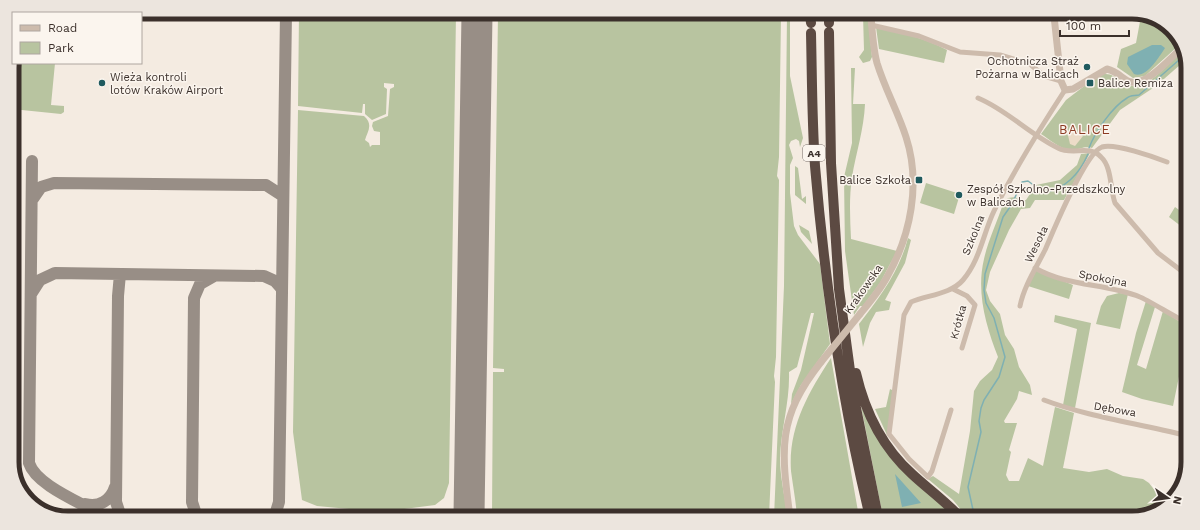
<svg xmlns="http://www.w3.org/2000/svg" width="1200" height="530" font-family="'Work Sans',sans-serif">
	<style>
		.green { fill: #b8c4a0 }
		.plaza { fill: #ecdcc8 }
		.water { fill: #7fb0b2 }
		.lines { fill: none; stroke-linecap: round; stroke-linejoin: round }
		.stream { stroke: #7fb0b2; stroke-width: 1.5 }
		.taxiway { stroke: #988e86; stroke-width: 12 }
		.runway { stroke: #988e86; stroke-width: 31 }
		.minor { stroke: #cdbbac; stroke-width: 5 }
		.tertiary { stroke: #cdbbac; stroke-width: 7 }
		.motorway { stroke: #5c4a42; stroke-width: 10 }
		.tertiary-bridge { stroke: #cdbbac; stroke-width: 7 }
		.poi-dot { fill: #1f5a5e; stroke: #fbf5ee; stroke-width: 1.5 }
		.labels { text-anchor: middle; stroke-width: 3; stroke-linejoin: round; paint-order: stroke }
		.shield { fill: #fbf5ee; stroke: #756b66; stroke-width: 1 }
		.shield-label { font-size: 10px; font-weight: bold; fill: #3b302b }
		.poi-label { font-size: 11px; fill: #3b302b; stroke: #fbf5ee; text-anchor: start }
		.street-label { font-size: 11px; fill: #3b302b; stroke: #fbf5ee }
		.quarter-label { font-size: 13px; letter-spacing: 1px; fill: #8c3b22; stroke: #fbf5ee }
		.rim { fill: none; stroke: #3b302b; stroke-width: 5 }
	</style>
	<rect width="100%" height="100%" fill="#f4ebe1"/>
	<path class="green" d="M299 13 456 14 449 483 444 498 435 505 381 512 317 506 302 500 293 432 298 110 364 116C374 125 367 132 365 140L369 143 370 147 372 145H380V132L374 131 372 126 373 122 388 116 390 89 394 87V84L384 83V87L387 89 386 114 372 120 365 114V104H363L362 113 298 106Z
		M498 14 781 15 779 157 777 176 779 180 776 357 774 376 775 382 769 517 492 515 493 372H504V369L493 368Z
		M787 15H790V76L803 138 800 147 799 141 796 139 791 141 789 145 793 158 790 165V193L794 226 798 235 820 264 830 344 801 385 791 404 792 394 801 370 814 313H811L797 367 789 372C790 401 781 429 780 458 780 477 785 498 788 517H774L784 286Z
		M863 15H868L872 57 870 61 863 63 859 57 864 50Z
		M1141 16H1154L1178 37 1177 47 1145 76 1133 78 1117 67 1121 49 1136 43Z
		M876 27C901 33 925 38 947 50L944 63 879 49Z
		M1178 54 1181 64 1156 86 1120 110 1092 148C1083 146 1082 149 1073 150 1062 151 1049 139 1041 134L1066 100 1100 74C1118 73 1114 80 1128 85 1146 92 1167 65 1178 54Z
		M13 63H55L51 105 64 106V112L61 114 12 109Z
		M851 68H855L853 104H865C864 129 856 153 852 177 849 198 850 218 851 239L897 251 880 283 863 306H860L854 315 845 251 844 177 852 143Z
		M1090 153 1064 200H1035L1030 208 1021 209 1009 230 990 272 986 290 990 301 1000 314 1005 335 1014 349 1019 367 1030 385 1032 395 1019 391 1017 399 1004 421 1005 423H1017L1009 450 1011 452 1006 475 1009 481H1019L1028 458 1043 466 1055 407 1074 413 1063 468 1089 472 1107 469 1123 476 1143 479 1149 483 1159 496 1171 499 1163 508 1132 518 967 517 953 500 928 479 933 476 959 494 970 431 974 391 980 381 992 370 998 357C986 326 976 292 984 259 988 241 997 222 1003 204L1008 198 1015 197 1022 201 1026 200 1036 185 1060 180 1077 165 1081 154Z
		M795 166 798 168 802 199 806 196V204L795 195Z
		M926 183 960 194 954 214 920 203Z
		M1175 207 1186 215V230L1169 217Z
		M799 225 809 231 812 244 801 232Z
		M908 238 911 240 905 263 885 300 891 302 889 310 876 312 870 323 863 347 859 324C880 297 899 272 908 238Z
		M1036 270 1073 285 1069 299 1028 286Z
		M1119 293 1128 294 1120 329 1096 324 1101 306 1107 296Z
		M1146 301 1155 307 1137 365 1146 369 1163 311 1185 325V347L1173 406 1142 399 1122 392 1136 333Z
		M1055 315 1091 323 1075 408 1063 405 1077 329 1054 322Z
		M831 358 859 517H797C796 502 793 486 791 471 788 428 808 393 831 358Z
		M890 389 894 391 887 435 875 409 886 407Z
		M861 406 868 421 956 517H883Z"/>
	<path class="plaza" d="M1067 131 1076 132 1083 136 1075 146 1070 144Z"/>
	<path class="water" d="M1152 45H1161L1165 48C1159 57 1146 79 1134 74L1127 64 1128 57Z
		M895 474 921 503 902 507Z"/>
	<g class="lines">
		<path class="stream" d="M1089 148C1095 132 1112 107 1127 98 1130 95 1134 96 1139 95L1179 60
			M973 510 968 487 981 432 979 421 981 408 984 400 999 377 1005 357 994 318 986 303 984 290 985 274 1003 217 1012 204 1022 182 1028 181 1043 192C1064 191 1080 173 1088 154"/>
		<path class="taxiway" d="M32 161 29 463C36 485 80 502 100 514
			M32 200 41 187 54 183 266 185 283 196
			M31 294 40 280 55 273 264 276 275 281 282 289
			M85 504C99 508 111 500 115 487
			M120 514 116 502 118 296 120 274
			M196 514 192 502 194 298 200 284 214 276
			M275 515 279 502 286 13
			M462 515 470 498"/>
		<path class="runway" d="M469 515 477 14"/>
		<path class="minor" d="M871 25 919 36 960 52 1000 55 1030 64 1044 76 1061 81
			M978 98C1007 110 1029 134 1058 148 1073 156 1089 144 1101 157 1112 167 1110 189 1115 203L1158 253 1183 272 1186 277
			M1035 268C1068 287 1106 283 1140 297 1148 300 1183 322 1185 321
			M953 289 967 296 975 305 962 348
			M1020 306C1024 286 1036 268 1045 250 1053 232 1085 153 1102 147 1115 143 1154 157 1167 162
			M1044 400C1089 417 1137 423 1184 435
			M951 410 932 471 928 477 909 459 889 434 904 315 911 302C928 295 951 294 963 280 980 260 983 234 994 211 1015 168 1039 130 1065 90"/>
		<path class="tertiary" d="M1054 16 1061 81 1065 90 1073 89 1107 69C1119 72 1123 80 1131 82 1147 86 1171 57 1182 48
			M860 314C870 302 880 290 887 277 911 235 921 183 906 137 898 112 885 89 877 63 873 48 872 31 871 15
			M790 517C781 449 777 418 821 362"/>
		<path class="motorway" d="M810 15 811 23
			M829 15V23
			M829 32 831 163 839 289 853 393 878 517
			M811 33C812 77 812 122 815 166 825 284 842 402 870 517
			M856 373C865 412 881 446 912 474 927 488 945 501 960 517"/>
		<path class="tertiary-bridge" d="M821 362 860 314"/>
	</g>
	<g class="poi-dot">
		<circle cx="1087" cy="67" r="4"/>
		<circle cx="102" cy="83" r="4"/>
		<rect x="1086" y="79" width="8" height="8" rx="2"/>
		<rect x="915" y="176" width="8" height="8" rx="2"/>
		<circle cx="959" cy="195" r="4"/>
	</g>
	<g class="labels">
		<rect class="shield" x="803" y="145" width="22" height="16" rx="3"/>
		<g class="shield-label">
			<text x="814" y="157">A4</text>
		</g>
		<g class="poi-label">
			<text x="1079" y="65" text-anchor="end">Ochotnicza Straż<tspan x="1079" dy="13">Pożarna w Balicach</tspan></text>
			<text x="110" y="81">Wieża kontroli<tspan x="110" dy="13">lotów Kraków Airport</tspan></text>
			<text x="1098" y="87">Balice Remiza</text>
			<text x="911" y="184" text-anchor="end">Balice Szkoła</text>
			<text x="967" y="193">Zespół Szkolno-Przedszkolny<tspan x="967" dy="13">w Balicach</tspan></text>
		</g>
		<g class="street-label">
			<text transform="translate(973 235) rotate(-68)" y="4">Szkolna</text>
			<text transform="translate(1036 244) rotate(-64)" y="4">Wesoła</text>
			<text transform="translate(1103 278) rotate(11)" y="4">Spokojna</text>
			<text transform="translate(863 289) rotate(-55)" y="4">Krakowska</text>
			<text transform="translate(958 322) rotate(-75)" y="4">Krótka</text>
			<text transform="translate(1115 409) rotate(10)" y="4">Dębowa</text>
		</g>
		<g class="quarter-label">
			<text x="1085" y="134">BALICE</text>
		</g>
	</g>
	<path d="M0 0H1200V530H0ZM68 19H1132A49 49 0 0 1 1181 68V462A49 49 0 0 1 1132 511H68A49 49 0 0 1 19 462V68A49 49 0 0 1 68 19Z" fill="#ece5de" fill-rule="evenodd"/>
	<path class="rim" d="M68 19H1132A49 49 0 0 1 1181 68V462A49 49 0 0 1 1132 511H68A49 49 0 0 1 19 462V68A49 49 0 0 1 68 19Z"/>
	<rect x="12" y="12" width="130" height="52" fill="#fbf5ee" stroke="#aea6a0"/>
	<rect x="20" y="25" width="20" height="6" fill="#cdbbac" stroke="#aea6a0"/>
	<text x="48" y="32" font-size="12" fill="#3b302b">Road</text>
	<rect x="20" y="42" width="20" height="12" fill="#b8c4a0" stroke="#aea6a0"/>
	<text x="48" y="52" font-size="12" fill="#3b302b">Park</text>
	<g transform="translate(1168 498) rotate(103)" stroke="#fbf5ee" stroke-width="3" paint-order="stroke">
	<path d="M0-3L7 15L0 10L-7 15Z" fill="#3b302b"/>
	<text y="-6" font-size="11" font-weight="bold" text-anchor="middle" fill="#3b302b">N</text>
	</g>
	<path d="M1060 30v6h69v-6" fill="none" stroke="#3b302b" stroke-width="2"/>
	<text x="1066" y="30" font-size="12" fill="#3b302b" stroke="#fbf5ee" stroke-width="3" paint-order="stroke">100 m</text>
</svg>
